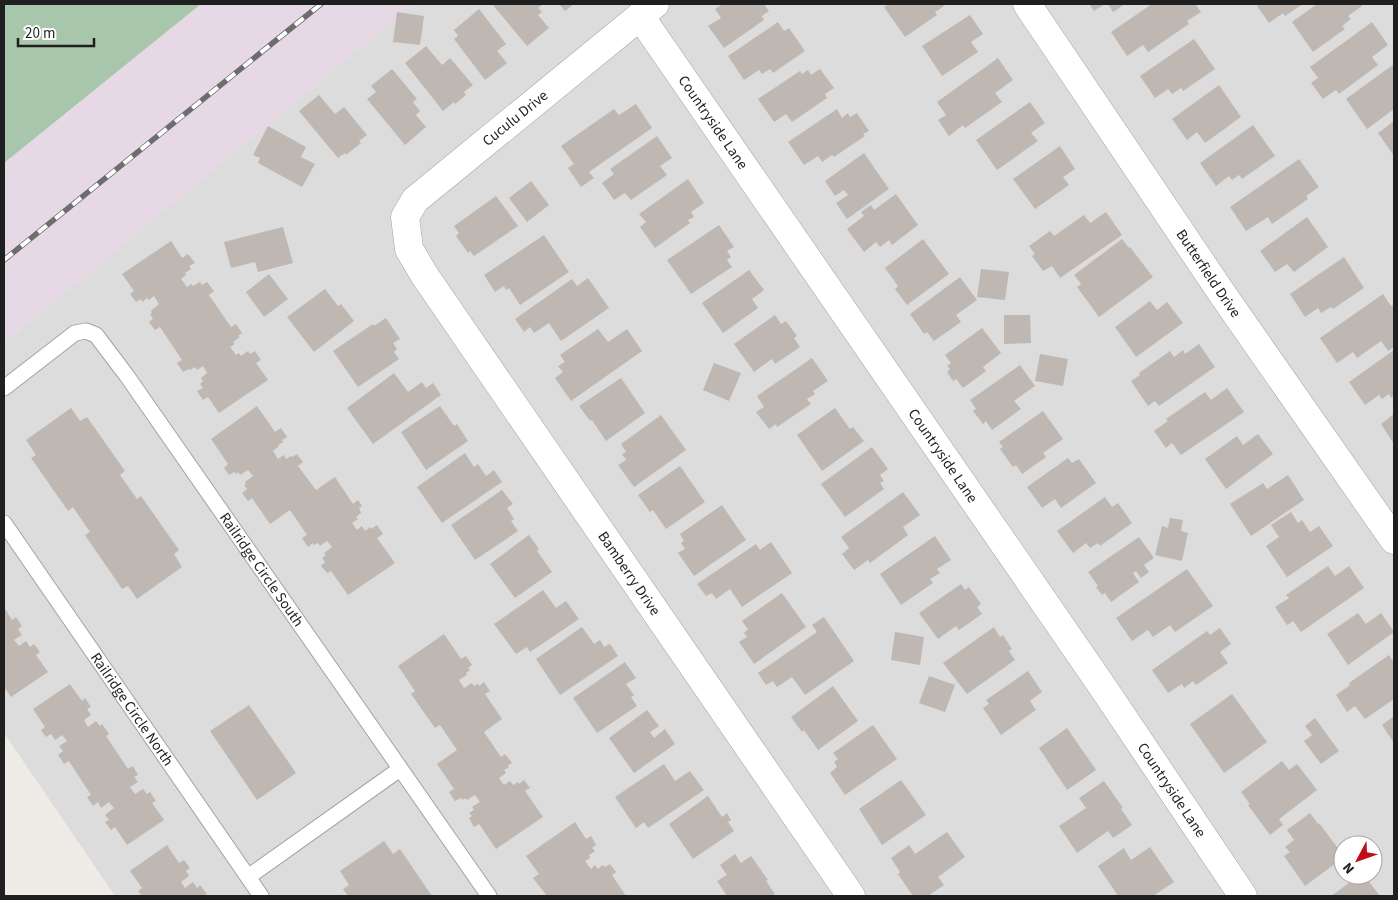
<svg xmlns="http://www.w3.org/2000/svg" width="1398" height="900" font-family="'Source Sans 3',sans-serif">
	<style>
		.residential { fill: #dddcdc; fill-rule: evenodd }
		.industrial { fill: #e7d8e5 }
		.cemetery { fill: #a8c6ab }
		.building { fill: #bfb7b2 }
		.lines { fill: none; stroke-linecap: round; stroke-linejoin: round }
		.lane-casing { stroke: #a3a3a3; stroke-width: 17 }
		.street-casing { stroke: #a3a3a3; stroke-width: 29 }
		.lane { stroke: #fff; stroke-width: 15 }
		.street { stroke: #fff; stroke-width: 28 }
		.rail-casing { stroke: #6d6d6d; stroke-width: 5.5 }
		.rail { stroke: #fff; stroke-width: 4; stroke-dasharray: 11; stroke-linecap: butt }
		.labels { text-anchor: middle; stroke-width: 4; stroke-linejoin: round; paint-order: stroke }
		.street-label { font-size: 15px; fill: #1f1f1f; stroke: #fff }
	</style>
	<rect width="100%" height="100%" fill="#efebe6"/>
	<path class="residential" d="M413 4H1394V896H115L4 733V343ZM1343 845H1373V875H1343Z"/>
	<path class="industrial" d="M201 4H413L4 343V163Z"/>
	<path class="cemetery" d="M4 4H201L4 163Z"/>
	<path class="building" d="M492 4H543L538 8 542 12 538 15 549 28 527 46Z
		M559 4H574L565 11Z
		M723 4H764L769 11 762 16 764 20 724 48 708 26 721 18 715 9Z
		M889 4H943L944 6 935 12 937 15 905 37 884 7Z
		M1089 4H1105L1094 11Z
		M1108 4H1125L1113 12Z
		M1152 4H1195L1201 12 1187 21 1189 24 1148 52 1143 45 1127 56 1111 32Z
		M1260 4H1303L1285 16 1283 13 1269 23 1257 6Z
		M1317 4H1361L1362 6 1348 16 1351 19 1342 26 1345 29 1313 52 1292 22Z
		M479 9 506 44 497 51 507 63 485 80 454 39 458 36 454 30Z
		M397 12 424 16 420 45 393 42Z
		M970 15 983 34 971 42 978 52 942 76 922 46Z
		M778 22 784 31 789 28 805 51 773 73 770 69 762 74 759 70 744 80 728 56Z
		M1372 22 1388 45 1372 57 1378 65 1339 94 1336 90 1323 99 1311 83 1318 78 1310 67Z
		M1194 39 1215 69 1183 91 1181 88 1172 94 1168 89 1155 98 1140 76Z
		M426 46 442 65 450 58 473 85 464 92 466 95 455 104 454 102 443 111 405 63Z
		M998 58 1013 80 995 93 1002 102 965 128 963 125 949 136 938 120 946 115 937 102Z
		M1394 64V109L1367 129 1346 99Z
		M392 69 417 99 413 102 420 111 416 115 426 127 405 145 367 99 376 92 371 86Z
		M820 69 834 88 825 94 827 98 792 122 786 114 774 122 758 99 800 71 802 74 808 70 811 75Z
		M1219 85 1241 117 1205 143 1197 132 1187 140 1172 119Z
		M319 95 335 114 344 107 367 135 359 141 361 143 346 155 345 153 338 158 299 111Z
		M1030 102 1045 123 1031 133 1038 141 997 170 976 140Z
		M636 104 652 128 589 172 594 178 581 187 568 168 574 164 561 146 614 109 619 115Z
		M837 109 842 118 848 113 850 117 857 113 869 131 863 134 865 136 834 157 832 155 822 162 818 156 804 165 788 142Z
		M1394 121V156L1378 133Z
		M1253 125 1275 156 1242 179 1239 175 1232 180 1229 176 1216 186 1200 163Z
		M268 126 306 147 301 157 315 164 302 187 258 163 260 158 253 155Z
		M657 136 672 158 660 166 667 175 631 200 625 193 614 200 602 183 614 174 610 169Z
		M1060 146 1075 169 1063 177 1069 185 1035 209 1013 179Z
		M864 153 889 189 847 219 836 203 848 195 844 190 835 196 825 181Z
		M1299 159 1319 187 1306 196 1308 199 1272 224 1268 217 1246 231 1230 207Z
		M688 179 704 203 691 212 694 217 688 220 690 223 655 248 640 227 646 222 639 214Z
		M531 181 549 205 527 222 509 198Z
		M896 194 918 225 892 245 889 240 880 247 876 242 864 252 847 229 864 216 861 212 871 205 874 210Z
		M496 196 518 226 474 256 470 251 468 253 456 236 459 233 454 226Z
		M1106 212 1122 235 1060 278 1052 266 1043 271 1032 256 1035 254 1029 246 1050 231 1054 236 1084 215 1090 223Z
		M1307 217 1328 247 1294 272 1287 264 1275 272 1260 251Z
		M719 225 734 247 727 251 731 257 727 260 732 267 691 294 667 260Z
		M283 227 293 263 258 272 255 262 231 268 224 242Z
		M544 235 569 272 520 305 509 288 506 290 504 286 495 292 484 275Z
		M923 239 949 274 907 305 895 289 898 286 885 268Z
		M1122 239 1129 248 1130 247 1153 277 1099 317 1077 287 1081 284 1074 275Z
		M171 241 182 258 188 254 195 263 189 266 191 269 185 273 186 275 181 279 187 287 191 284 193 286 200 282 202 285 207 282 214 291 209 295 231 327 236 324 242 333 238 336 240 337 233 342 235 344 230 347 236 355 239 353 241 356 248 351 250 354 255 351 261 360 256 363 268 380 219 413 208 397 203 400 197 391 203 388 200 384 203 381 201 378 207 373 203 366 197 370 195 367 190 370 189 369 183 372 177 363 182 360 160 327 155 330 149 322 153 319 150 314 152 313 151 311 159 304 154 296 149 300 147 298 142 302 141 299 136 302 130 294 134 291 122 274Z
		M1344 257 1364 288 1333 309 1331 307 1321 313 1318 308 1305 317 1290 294Z
		M981 269 1009 272 1005 300 977 297Z
		M749 270 764 290 752 299 758 308 723 333 702 303Z
		M269 274 288 299 264 317 246 292Z
		M960 277 977 300 956 315 961 322 934 341 927 332 924 334 910 314Z
		M588 278 609 308 561 341 549 323 534 333 530 327 524 332 515 319 572 279 577 286Z
		M325 289 338 306 341 304 354 321 314 352 287 317Z
		M1383 294 1391 306 1394 304V347L1388 351 1381 341 1357 358 1353 352 1337 363 1320 338Z
		M1150 301 1157 310 1167 302 1183 323 1136 357 1115 327Z
		M775 315 781 324 786 321 797 336 794 338 800 347 775 364 772 359 754 372 734 344Z
		M1004 315H1030L1031 343 1004 344Z
		M386 318 400 339 393 343 397 349 394 352 399 359 358 387 333 351 373 324 374 326Z
		M982 328 1001 353 983 367 986 371 963 388 956 379 953 381 947 372 950 369 947 366 951 363 945 355Z
		M598 329 608 342 627 329 642 351 571 401 555 378 563 372 558 366 565 362 560 355Z
		M1199 344 1215 367 1159 406 1155 401 1148 406 1131 381 1140 375 1139 373 1170 351 1174 357 1183 350 1185 354Z
		M1394 350V395L1391 398 1389 394 1382 399 1379 395 1365 405 1349 382Z
		M1040 354 1068 359 1063 386 1035 381Z
		M812 358 828 381 813 391 815 394 807 399 811 404 777 427 776 424 769 429 756 412 764 407 757 396Z
		M714 363 741 373 729 401 703 390Z
		M1020 365 1035 386 1014 401 1021 409 992 430 986 421 983 424 973 411 976 409 970 400Z
		M394 373 408 392 422 382 426 388 433 383 441 395 373 444 347 408Z
		M621 378 645 413 606 441 592 420 590 421 579 406Z
		M1227 388 1244 412 1181 455 1172 443 1166 448 1154 431 1168 421 1166 419 1205 392 1211 400Z
		M257 406 275 432 281 428 287 437 282 440 283 442 278 445 279 446 273 451 278 459 284 455 286 459 291 456 292 457 297 454 303 462 298 466 316 490 335 477 353 504 358 500 362 506 359 508 361 513 356 517 358 519 352 523 357 530 362 526 365 531 370 527 371 529 377 525 383 534 377 538 395 563 348 595 331 571 327 573 321 566 325 562 322 558 326 555 324 553 332 547 327 541 320 546 318 543 314 545 313 543 308 547 302 538 307 535 290 510 270 524 252 498 248 501 242 493 247 489 244 485 246 484 245 482 253 476 248 470 240 475 238 472 236 474 234 472 229 475 224 468 228 464 211 439Z
		M440 406 454 426 457 424 468 441 426 470 401 432Z
		M71 408 80 421 87 417 125 471 120 475 137 499 141 496 179 550 174 554 182 567 137 599 128 586 122 589 85 535 90 532 73 507 68 511 31 458 36 455 26 440Z
		M835 408 850 429 853 427 864 441 822 471 797 435Z
		M1043 411 1063 439 1043 453 1046 457 1022 474 1016 465 1013 467 1000 449 1003 447 999 442Z
		M1394 414V444L1381 424Z
		M661 415 686 450 634 487 618 465 626 460 622 454 626 452 621 444Z
		M1258 434 1273 454 1226 489 1205 459 1237 436 1243 445Z
		M872 447 888 469 880 475 884 481 880 483 884 489 845 517 821 484Z
		M465 453 474 467 478 464 486 476 494 470 502 482 442 523 417 487Z
		M1068 458 1072 463 1079 459 1096 483 1061 508 1055 499 1042 508 1027 487Z
		M680 466 705 502 666 529 653 510 650 512 638 495Z
		M1288 475 1304 500 1251 536 1230 504 1263 483 1267 489Z
		M502 490 513 504 507 508 514 519 511 521 518 531 475 560 451 525Z
		M903 492 920 515 903 527 908 535 870 563 868 560 854 570 842 554 849 548 841 537Z
		M1105 497 1112 507 1118 503 1132 523 1100 546 1098 543 1090 548 1086 543 1073 553 1057 531Z
		M722 505 746 540 694 576 678 553 685 549 681 543 684 541 680 534Z
		M1291 512 1298 523 1302 520 1310 532 1319 526 1333 546 1287 577 1266 546 1279 537 1271 525Z
		M1170 518 1183 520 1181 531 1188 533 1182 561 1155 555 1162 526 1168 528Z
		M529 535 539 549 537 551 552 572 515 598 490 564Z
		M935 536 951 560 937 569 940 573 930 579 933 583 901 605 880 574Z
		M1139 537 1154 558 1144 565 1149 572 1141 578 1136 571 1133 573 1139 582 1111 602 1105 593 1102 595 1096 587 1098 586 1088 572Z
		M771 542 792 573 742 607 730 589 716 599 712 593 706 596 697 584 756 544 760 550Z
		M1328 566 1335 576 1349 566 1364 588 1301 632 1293 621 1287 625 1275 607 1289 598 1286 595Z
		M1187 569 1213 606 1175 632 1170 625 1153 637 1148 630 1132 641 1116 618Z
		M961 584 965 590 969 587 981 604 977 607 982 614 959 630 956 626 938 639 919 613Z
		M543 590 556 608 566 601 579 619 530 652 527 647 516 654 494 624Z
		M782 593 806 627 754 664 739 642 747 637 744 633 748 629 742 621Z
		M4 607 12 620 16 617 22 626 18 629 22 635 14 640 19 646 26 641 30 647 34 644 40 652 36 655 48 672 11 697 4 687Z
		M1358 613 1366 624 1381 613 1394 632 1348 665 1327 634Z
		M824 617 854 661 805 695 792 677 777 687 773 681 766 685 758 673 817 632 812 625Z
		M582 627 594 644 600 640 604 647 610 644 618 656 560 695 536 659Z
		M994 627 1000 637 1003 635 1012 649 1009 651 1015 660 967 694 943 663Z
		M1220 628 1231 644 1220 652 1228 663 1196 685 1193 681 1184 688 1182 684 1168 693 1152 670 1207 631 1210 635Z
		M895 632 924 637 920 665 891 660Z
		M444 634 461 659 466 656 472 665 468 668 470 670 466 673 467 675 459 680 464 688 472 683 474 686 478 684 479 686 484 682 490 691 485 694 502 719 484 732 501 757 505 754 512 763 508 765 509 767 504 770 506 773 499 778 504 785 510 781 513 785 518 782 519 784 524 780 530 788 525 791 543 817 496 849 479 824 474 827 469 818 472 816 469 813 474 810 472 807 480 802 475 795 467 800 465 798 462 800 461 798 455 801 449 792 454 789 437 764 457 750 440 725 435 728 411 694 415 691 398 666Z
		M1389 655 1394 663V699L1365 719 1355 706 1347 712 1336 695 1350 685 1349 683Z
		M625 662 636 678 626 684 634 695 631 697 637 706 597 733 573 698Z
		M1028 671 1042 692 1030 701 1036 710 1001 735 983 708 989 704 986 700Z
		M929 676 955 685 945 712 919 703Z
		M70 684 82 701 85 698 91 707 87 709 91 715 84 720 88 727 96 721 100 726 102 724 109 734 106 736 128 769 133 766 138 775 134 777 138 782 130 787 135 794 143 789 147 794 150 792 156 801 152 803 164 820 127 845 115 827 111 830 105 822 109 820 105 815 114 808 109 802 101 808 98 802 93 806 87 797 91 795 69 761 64 764 58 755 63 751 59 746 67 741 62 735 55 740 51 734 46 737 41 730 45 727 33 709Z
		M833 686 858 721 818 750 804 730 802 732 791 717Z
		M1232 694 1267 742 1224 773 1190 724Z
		M249 705 296 773 257 800 210 731Z
		M647 710 659 726 650 732 654 738 665 729 675 744 634 773 609 738Z
		M1394 716V743L1382 725Z
		M1315 718 1339 751 1321 764 1304 741 1312 735 1305 726Z
		M873 725 897 759 845 795 830 773 837 767 834 762 838 759 833 753Z
		M1067 728 1096 770 1067 790 1039 748Z
		M1282 761 1289 770 1297 764 1317 790 1279 819 1283 825 1270 835 1248 805 1250 804 1241 792Z
		M664 764 675 781 690 771 704 790 648 828 644 822 636 828 615 797Z
		M901 780 926 815 882 845 859 809Z
		M1104 781 1123 808 1121 809 1132 825 1113 838 1108 831 1077 853 1059 826 1086 808 1079 798Z
		M708 796 722 817 727 813 731 820 728 822 734 831 693 859 669 824Z
		M1310 813 1318 824 1319 823 1343 855V858L1305 886 1284 856 1290 852 1285 847 1294 840 1287 830Z
		M575 822 586 839 591 836 596 845 592 848 595 851 589 855 590 858 585 861 591 869 595 865 598 869 603 865 605 867 610 864 616 872 612 875 626 896H547L533 878 539 874 526 856Z
		M947 832 965 857 938 877 944 885 928 896H913L898 874 900 872 891 858 909 845 915 854Z
		M384 841 393 854 400 849 432 896H348L343 889 349 885 340 871Z
		M167 845 179 863 184 860 190 868 186 871 189 876 181 882 185 888 193 882 197 888 200 885 207 894 203 896H142L138 891 142 888 130 871Z
		M1150 847 1174 882 1153 896H1118L1098 866 1124 848 1131 860Z
		M735 854 741 863 751 856 768 880 766 881 775 894 771 896H727L717 881 727 875 720 865Z
		M1360 875H1364L1380 896H1331Z"/>
	<g class="lines">
		<g class="lane-casing">
			<g id="lane">
				<path id="s1" d="M4 388 75 333 86 331 96 335 127 376 489 896"/>
				<path id="s2" d="M4 523 261 896"/>
				<path d="M248 877 400 769"/>
			</g>
		</g>
		<g class="street-casing">
			<g id="street">
				<path id="s3" d="M655 4 415 200 405 217 409 249 425 276 851 896"/>
				<path id="s4" d="M1027 4 1223 295 1394 540"/>
				<path id="s5" d="M640 16 1102 686 1243 896"/>
			</g>
		</g>
		<use href="#lane" class="lane"/>
		<use href="#street" class="street"/>
		<g class="rail-casing">
			<path id="rail" d="M4 260 321 4"/>
		</g>
		<use href="#rail" class="rail"/>
	</g>
	<g class="labels">
		<g class="street-label">
			<text transform="translate(515 118) rotate(-39)" y="5">Cuculu Drive</text>
			<text dy="5" stroke="none"><textPath href="#s5" startOffset="129">Countryside Lane</textPath></text>
			<text dy="5" stroke="none"><textPath href="#s4" startOffset="325">Butterfield Drive</textPath></text>
			<text dy="5" stroke="none"><textPath href="#s5" startOffset="534">Countryside Lane</textPath></text>
			<text dy="5" stroke="none"><textPath href="#s1" startOffset="399">Railridge Circle South</textPath></text>
			<text dy="5" stroke="none"><textPath href="#s3" startOffset="754">Bamberry Drive</textPath></text>
			<text dy="5" stroke="none"><textPath href="#s2" startOffset="226">Railridge Circle North</textPath></text>
			<text dy="5" stroke="none"><textPath href="#s5" startOffset="939">Countryside Lane</textPath></text>
		</g>
	</g>
	<rect width="1398" height="900" fill="none" stroke="#1f1f1f" stroke-width="10"/>
	<g transform="translate(1358 860) rotate(229)"><circle r="24" fill="#ffffff" stroke="#a5a5a5"/>
	<path d="M0-4L9 19L0 12L-9 19Z" fill="#bf0e17"/>
	<text y="-8" font-size="14" font-weight="bold" text-anchor="middle" fill="#1f1f1f">N</text>
	</g>
	<path d="M18 38v8h76v-8" fill="none" stroke="#1f1f1f" stroke-width="2.5"/>
	<text x="25" y="38" font-size="15" fill="#1f1f1f" stroke="#ffffff" stroke-width="4" paint-order="stroke">20 m</text>
</svg>
